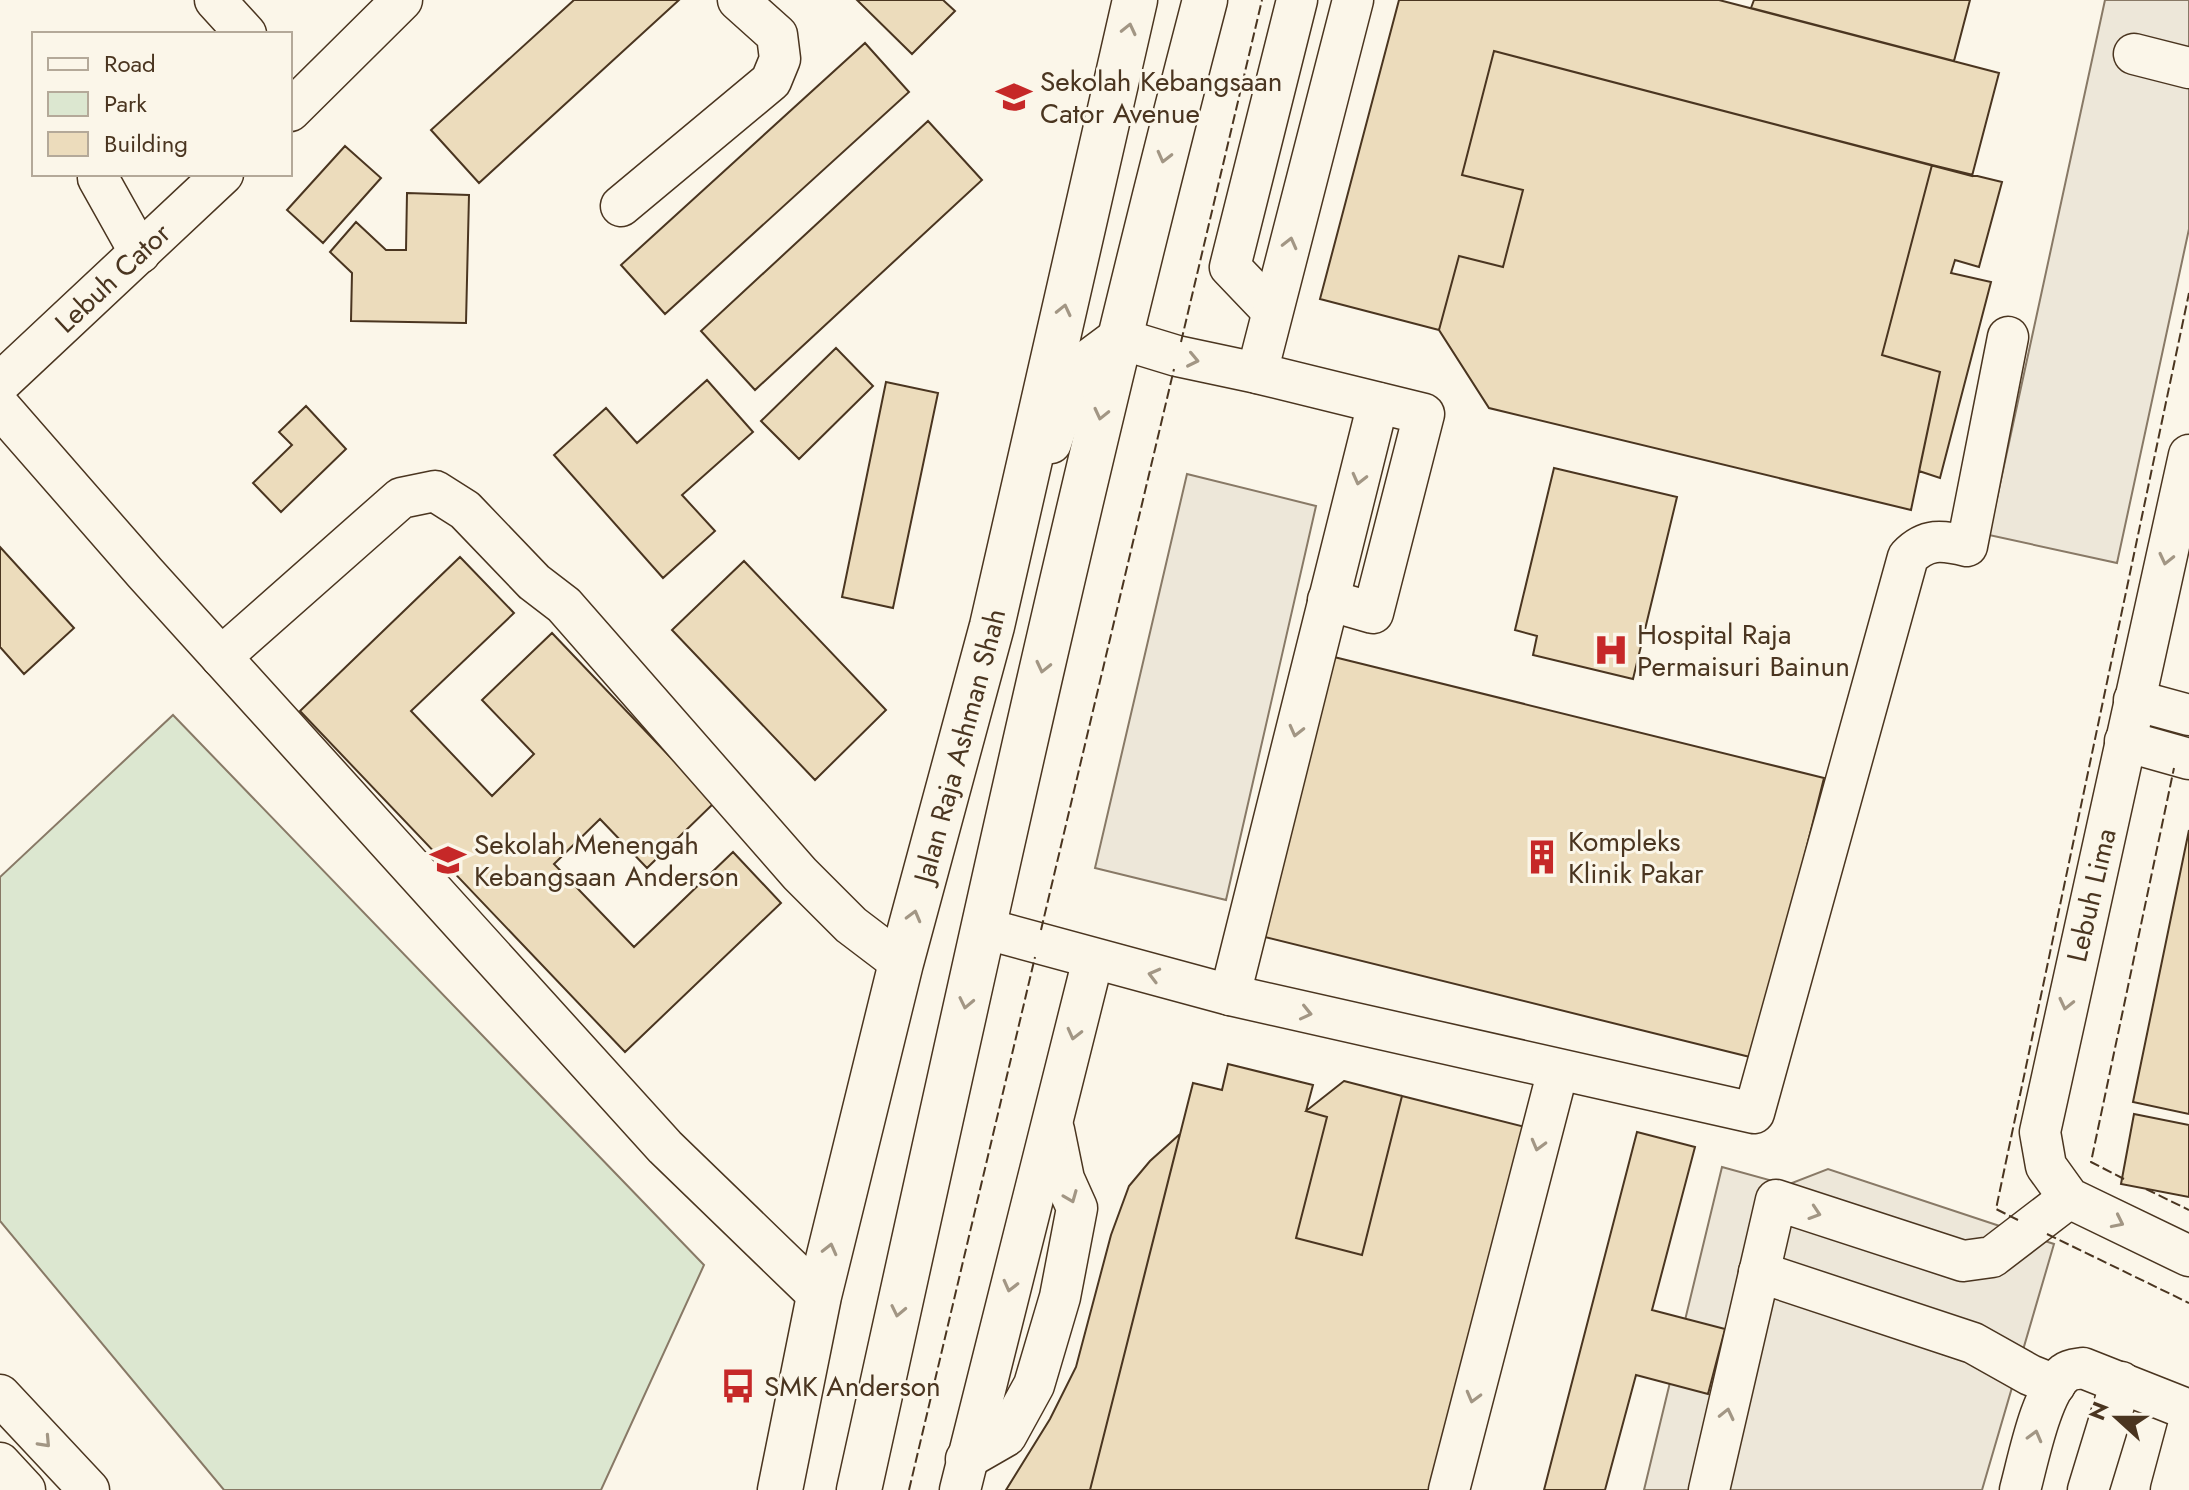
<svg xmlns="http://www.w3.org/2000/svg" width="2189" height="1490" font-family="Jost,sans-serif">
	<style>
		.green { fill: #dce7d0; stroke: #887966; stroke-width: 2 }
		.parking { fill: #ede7d9; stroke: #887966; stroke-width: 2 }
		.building { fill: #ecdcbc; stroke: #4a3520; stroke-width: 2 }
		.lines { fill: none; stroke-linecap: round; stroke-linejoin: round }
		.minor-casing { stroke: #4a3520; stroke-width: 43 }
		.major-casing { stroke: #4a3520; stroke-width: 47 }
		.minor { stroke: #fbf6e9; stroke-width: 40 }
		.major { stroke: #fbf6e9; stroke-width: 44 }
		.fence { stroke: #4a3520; stroke-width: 2; stroke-dasharray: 10 4; stroke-linecap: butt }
		.oneway { stroke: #a29684 }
		.labels { text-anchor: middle; stroke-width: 6; stroke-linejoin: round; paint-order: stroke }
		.poi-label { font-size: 28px; fill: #4a3520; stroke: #fbf6e9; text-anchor: start }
		.street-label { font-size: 28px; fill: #4a3520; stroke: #fbf6e9 }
	</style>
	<rect width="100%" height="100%" fill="#fbf6e9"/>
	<path class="green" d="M173 715 704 1265 601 1490H224L0 1221V877Z"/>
	<path class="parking" d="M2105 0H2189V229L2117 563 1989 535Z
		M1187 474 1316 506 1226 900 1095 868Z
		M1722 1167 1787 1185 1828 1169 2054 1244 1982 1490H1644Z"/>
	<path class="building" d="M574 0H679L479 183 431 130Z
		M857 0H943L955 11 912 54Z
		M1399 0H1719L1999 73 1972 176 1494 51 1462 175 1523 190 1503 267 1459 256 1439 330 1320 299Z
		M1754 0H1970L1954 61 1751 8Z
		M865 43 909 92 665 314 621 265Z
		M1494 51 1932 165 1882 355 1940 372 1911 510 1489 408 1439 330 1459 256 1503 267 1523 190 1462 175Z
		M928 121 982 180 755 390 701 331Z
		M345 146 381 178 323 243 287 210Z
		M1932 165 2002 182 1979 267 1955 260 1951 273 1991 282 1940 478 1919 471 1940 372 1882 355Z
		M407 193 469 195 466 323 351 321 352 273 330 252 356 222 386 250H406Z
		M836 348 873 386 799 459 761 421Z
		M707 380 753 432 682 495 715 531 663 578 554 455 606 408 637 443Z
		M886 382 938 393 893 608 842 597Z
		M306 406 346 449 281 512 253 483 292 445 279 432Z
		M1554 468 1677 497 1633 679 1533 655 1537 636 1515 630Z
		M0 547 74 628 24 674 0 647Z
		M460 557 514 613 411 711 492 796 534 754 482 700 552 633 714 803 647 868 600 819 554 864 634 947 733 852 781 903 625 1052 300 711Z
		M744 561 886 710 815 780 672 630Z
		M1330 656 1824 778 1754 1058 1261 936Z
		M2189 830V1114L2133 1102Z
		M1228 1064 1313 1085 1306 1111 1327 1117 1296 1238 1362 1255 1402 1096 1529 1128 1438 1490H1090L1193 1083 1222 1090Z
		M1344 1081 1402 1096 1362 1255 1296 1238 1327 1117 1306 1111Z
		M2134 1114 2189 1125V1197L2121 1184Z
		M1637 1132 1695 1147 1652 1310 1725 1329 1708 1394 1636 1375 1605 1490H1544Z
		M1180 1134 1090 1490H1006L1050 1419 1076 1367 1111 1235 1129 1186 1150 1161Z"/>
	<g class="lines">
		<g class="minor-casing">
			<g id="minor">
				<path d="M215 0 246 34"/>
				<path d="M2134 54 2189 68"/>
				<path d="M290 111 402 0"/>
				<path d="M99 174 98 178 140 253"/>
				<path d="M621 206 771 81 780 59 777 35 738 0"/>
				<path d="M1272 311 1230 267 1297 0"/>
				<path d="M1257 373 1353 0"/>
				<path id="s1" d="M0 383 223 174"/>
				<path d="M0 407 145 573 665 1147 819 1296"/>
				<path d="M1051 443 1075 370 1118 338 1177 356 1257 373 1424 414 1373 613 1328 600"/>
				<path d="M2189 455 2040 1132 2046 1166 2069 1198 2189 1256"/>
				<path d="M221 657 401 498 435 491 465 510 534 582 564 605 800 874 851 925 901 963"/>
				<path d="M2134 700 2189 715"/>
				<path d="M2125 741 2189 759"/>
				<path d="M983 928 1230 995 1754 1113 1908 557C1926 538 1942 540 1967 546L2008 337"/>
				<path d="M1230 995 1378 403"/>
				<path d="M1759 1272 1973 1343 2030 1375 2055 1385"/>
				<path d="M0 1395 89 1490"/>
				<path d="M966 1459 1006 1436 1034 1385 1060 1297 1077 1208 1064 1179 1054 1130"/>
				<path d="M0 1463 25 1490"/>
				<path d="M960 1490 1093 959"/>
				<path d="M1449 1490 1558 1070"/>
				<path d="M1709 1490 1776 1200 1963 1261 1992 1257 2069 1198"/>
				<path d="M2020 1490C2028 1461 2041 1391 2065 1373 2070 1369 2077 1369 2083 1368L2189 1410"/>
				<path d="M2088 1490 2121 1382"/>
				<path d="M2171 1490 2189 1423"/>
			</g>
		</g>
		<g class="major-casing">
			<g id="major">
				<path id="s2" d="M780 1490 819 1296 901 963 992 626 1135 0"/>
				<path d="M859 1490C969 992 1076 493 1205 0"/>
			</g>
		</g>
		<use href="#minor" class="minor"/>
		<use href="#major" class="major"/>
		<path class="fence" d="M1181 342 1262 0
			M1041 930 1174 369
			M2124 1179 2091 1162 2174 768
			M2146 1189 2189 1210
			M2018 1220 1996 1209 2189 293
			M2047 1234 2189 1303
			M909 1490 1035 957"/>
	</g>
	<defs><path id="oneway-chevron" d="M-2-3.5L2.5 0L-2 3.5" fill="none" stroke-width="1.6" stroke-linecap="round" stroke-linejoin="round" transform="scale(2)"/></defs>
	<g class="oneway">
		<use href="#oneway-chevron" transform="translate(1129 29) rotate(-77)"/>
		<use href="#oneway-chevron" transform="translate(1164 157) rotate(104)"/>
		<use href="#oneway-chevron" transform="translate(1290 243) rotate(-76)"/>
		<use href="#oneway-chevron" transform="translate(1064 310) rotate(-77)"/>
		<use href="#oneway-chevron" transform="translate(1193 360) rotate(12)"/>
		<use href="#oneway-chevron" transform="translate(1101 414) rotate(103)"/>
		<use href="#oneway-chevron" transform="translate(1359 479) rotate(104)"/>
		<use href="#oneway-chevron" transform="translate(2166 559) rotate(103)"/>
		<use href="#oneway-chevron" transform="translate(1043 667) rotate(103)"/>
		<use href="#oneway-chevron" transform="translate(1296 731) rotate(104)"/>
		<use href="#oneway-chevron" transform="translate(914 916) rotate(-75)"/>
		<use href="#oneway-chevron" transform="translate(1154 975) rotate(-165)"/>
		<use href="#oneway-chevron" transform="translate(966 1003) rotate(102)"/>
		<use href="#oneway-chevron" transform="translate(2066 1004) rotate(103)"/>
		<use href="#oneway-chevron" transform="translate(1306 1013) rotate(13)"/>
		<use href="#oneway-chevron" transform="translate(1074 1034) rotate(104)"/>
		<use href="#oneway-chevron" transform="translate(1538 1145) rotate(105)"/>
		<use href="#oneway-chevron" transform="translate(1071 1197) rotate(68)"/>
		<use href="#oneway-chevron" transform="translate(1815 1213) rotate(18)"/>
		<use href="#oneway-chevron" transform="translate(2118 1222) rotate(26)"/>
		<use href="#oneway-chevron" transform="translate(830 1249) rotate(-76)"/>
		<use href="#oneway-chevron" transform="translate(1010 1286) rotate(104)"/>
		<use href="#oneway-chevron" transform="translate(898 1311) rotate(102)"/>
		<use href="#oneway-chevron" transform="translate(1473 1397) rotate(105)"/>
		<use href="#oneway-chevron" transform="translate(1727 1414) rotate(-77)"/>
		<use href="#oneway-chevron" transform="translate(2035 1436) rotate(-75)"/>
		<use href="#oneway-chevron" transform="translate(45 1442) rotate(47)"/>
	</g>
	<defs>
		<g id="school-bare" transform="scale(2.76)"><path d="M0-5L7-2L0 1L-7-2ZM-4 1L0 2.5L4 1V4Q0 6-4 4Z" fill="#c62828" stroke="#fbf6e9" stroke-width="2.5" paint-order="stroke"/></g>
		<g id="hospital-bare" transform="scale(2.76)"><path d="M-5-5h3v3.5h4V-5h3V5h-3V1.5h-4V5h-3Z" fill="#c62828" stroke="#fbf6e9" stroke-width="2.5" paint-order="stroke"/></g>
		<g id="building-bare" transform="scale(2.76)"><path d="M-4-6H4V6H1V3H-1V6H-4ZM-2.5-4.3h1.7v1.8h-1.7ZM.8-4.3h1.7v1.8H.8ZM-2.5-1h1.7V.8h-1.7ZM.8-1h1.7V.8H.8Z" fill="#c62828" stroke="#fbf6e9" stroke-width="2.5" paint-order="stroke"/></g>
		<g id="bus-bare" transform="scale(2.76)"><path d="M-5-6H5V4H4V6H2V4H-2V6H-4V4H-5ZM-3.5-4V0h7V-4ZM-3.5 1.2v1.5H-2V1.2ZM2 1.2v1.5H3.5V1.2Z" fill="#c62828" stroke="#fbf6e9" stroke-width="2.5" paint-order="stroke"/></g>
	</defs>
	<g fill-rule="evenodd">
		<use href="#school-bare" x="1014" y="97"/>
		<use href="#hospital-bare" x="1611" y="650"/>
		<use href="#building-bare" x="1542" y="857"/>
		<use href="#school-bare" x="448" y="860"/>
		<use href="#bus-bare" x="738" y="1386"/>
	</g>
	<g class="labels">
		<g class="poi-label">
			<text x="1040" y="91">Sekolah Kebangsaan<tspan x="1040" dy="32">Cator Avenue</tspan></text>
			<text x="1637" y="644">Hospital Raja<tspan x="1637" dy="32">Permaisuri Bainun</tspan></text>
			<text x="1568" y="851">Kompleks<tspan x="1568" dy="32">Klinik Pakar</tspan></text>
			<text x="474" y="854">Sekolah Menengah<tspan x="474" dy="32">Kebangsaan Anderson</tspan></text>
			<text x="764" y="1396">SMK Anderson</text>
		</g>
		<g class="street-label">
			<text dy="10" stroke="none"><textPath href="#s1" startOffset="154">Lebuh Cator</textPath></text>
			<text dy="10" stroke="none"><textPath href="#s2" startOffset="766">Jalan Raja Ashman Shah</textPath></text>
			<text transform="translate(2091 895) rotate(-77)" y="10">Lebuh Lima</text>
		</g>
	</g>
	<rect x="32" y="32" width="260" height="144" fill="#fbf6e9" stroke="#b4a999" stroke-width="2"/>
	<rect x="48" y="58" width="40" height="12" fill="#fbf6e9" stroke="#b4a999" stroke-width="2"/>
	<text x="104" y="72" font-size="24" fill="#4a3520">Road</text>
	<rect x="48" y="92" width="40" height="24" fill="#dce7d0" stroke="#b4a999" stroke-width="2"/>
	<text x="104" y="112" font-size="24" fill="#4a3520">Park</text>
	<rect x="48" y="132" width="40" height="24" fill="#ecdcbc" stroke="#b4a999" stroke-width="2"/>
	<text x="104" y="152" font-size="24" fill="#4a3520">Building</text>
	<g transform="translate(2117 1418) rotate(291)" stroke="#fbf6e9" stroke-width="6" paint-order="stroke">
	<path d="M0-6L14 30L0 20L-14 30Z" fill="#4a3520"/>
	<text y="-12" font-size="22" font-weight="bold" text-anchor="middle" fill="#4a3520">N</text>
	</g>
</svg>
